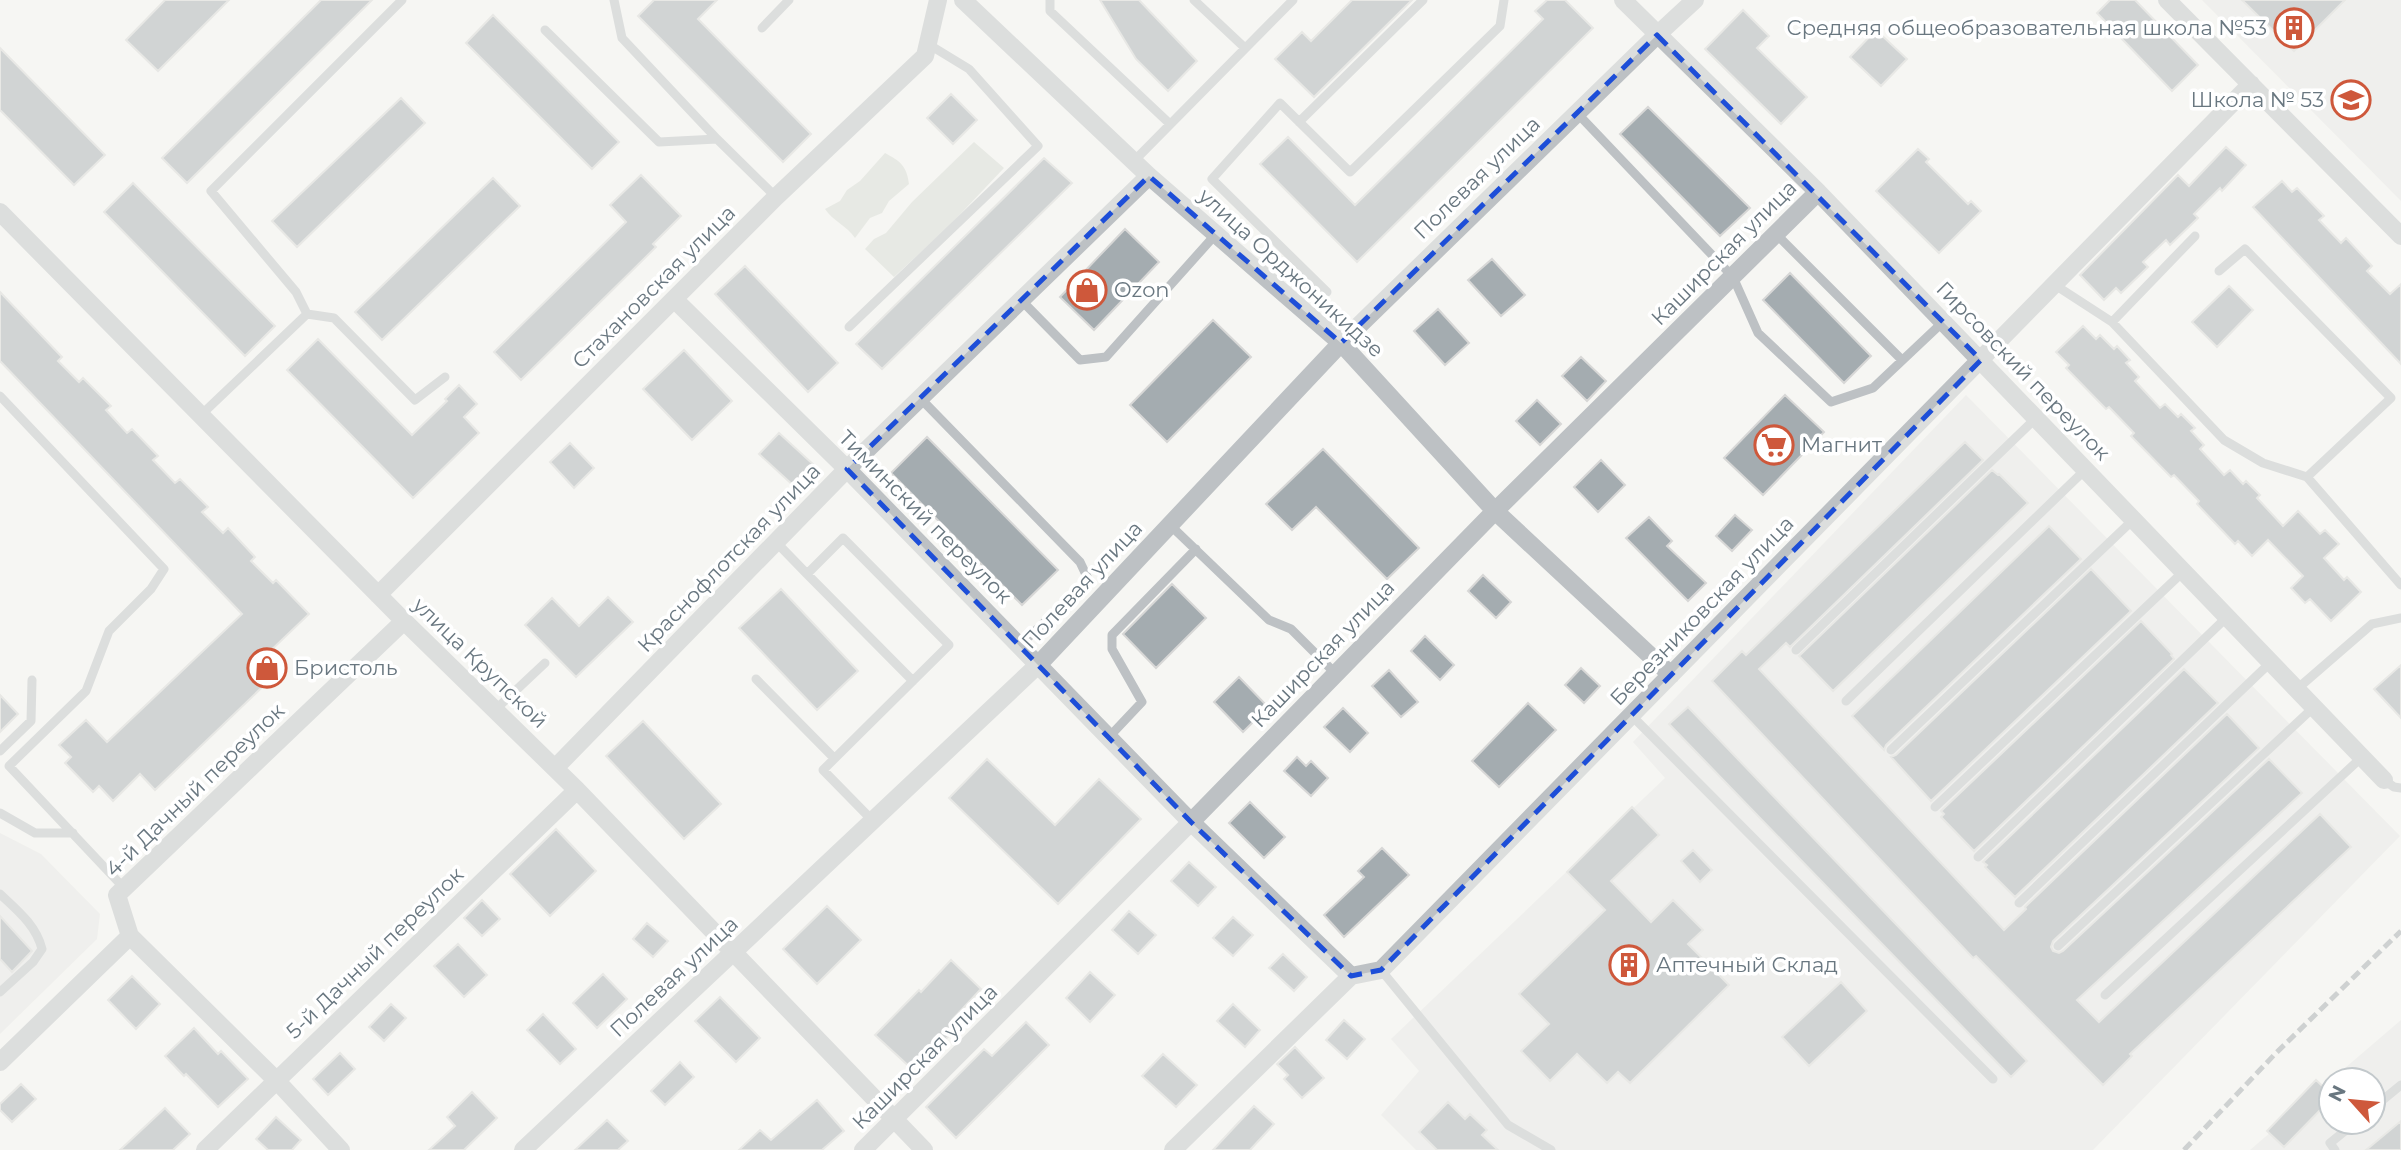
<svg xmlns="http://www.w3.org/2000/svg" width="2401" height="1150" font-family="Montserrat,sans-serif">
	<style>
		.built { fill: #e7e7e6 }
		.green { fill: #d6dad3 }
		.building { fill: #a4acb0; stroke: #d7d7d6; stroke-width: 2 }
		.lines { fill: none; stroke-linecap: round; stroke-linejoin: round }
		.service { stroke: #bdc1c4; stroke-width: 9 }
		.minor { stroke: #bdc1c4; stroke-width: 18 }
		.rail { stroke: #9ea4a8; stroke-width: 5; stroke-dasharray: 10 5; stroke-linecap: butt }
		.marked { fill: none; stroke: #1d4ed8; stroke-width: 5; stroke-dasharray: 14 9; stroke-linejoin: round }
		.labels { text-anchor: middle; stroke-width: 7; stroke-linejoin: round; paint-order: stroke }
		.poi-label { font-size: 21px; fill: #697780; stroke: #fff; text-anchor: start }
		.street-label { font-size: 21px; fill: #697780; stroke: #fff }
	</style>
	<rect width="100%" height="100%" fill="#f6f6f3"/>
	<path class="built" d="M2202 0H2401V201Z
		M1966 395 2400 836 2093 1150H1416L1381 1115 1419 1071 1391 1039 1665 778 1633 742Z
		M0 833 41 854 100 914 97 939 0 1034Z
		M2401 1020V1150H2250L2331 1080V1122H2373V1080H2331Z"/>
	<path class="green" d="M974 142 1004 168 949 226 894 277 865 249 874 239 886 233 912 202Z
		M885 153C900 161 907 166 909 184L889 201 882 213 870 218 855 238C847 226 833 221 825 209L840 201 847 190 860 181Z"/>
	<path class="building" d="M165 0H229L158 71 126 40Z
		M321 0H372L187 183 162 158Z
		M654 0H717L698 19 811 134 783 162 638 16Z
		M1100 0H1139L1197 61 1168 91 1136 59Z
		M1352 0H1412L1314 97 1275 59 1302 32 1311 41Z
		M1547 0H1565L1593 28 1357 262 1260 164 1288 137 1355 205 1543 19 1535 11Z
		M2110 0H2135L2198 65 2172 91 2097 13Z
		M2242 0H2345L2294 51Z
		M1743 10 1769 36 1757 48 1807 97 1781 124 1705 49Z
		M493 15 619 142 592 169 466 43Z
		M1876 30 1907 59 1881 86 1850 57Z
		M0 48 105 155 74 185 0 110Z
		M951 94 977 120 953 144 927 118Z
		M401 98 425 123 297 247 272 221Z
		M1648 107 1750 208 1720 236 1620 134Z
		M2226 147 2246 165 2222 191 2220 188 2194 214 2198 218 2170 245 2166 240 2143 262 2148 267 2121 293 2116 288 2104 300 2080 275 2178 175 2189 186Z
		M1918 149 1929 159 1926 162 1968 204 1971 201 1981 211 1939 253 1876 191Z
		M1044 158 1072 183 882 369 856 344Z
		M641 175 681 216 653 244 656 247 521 380 494 352 626 222 610 205Z
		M493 178 520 206 382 340 355 312Z
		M2282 181 2292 192 2297 188 2324 216 2319 220 2341 243 2346 238 2372 266 2367 271 2390 294 2401 284V364L2253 207Z
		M133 183 275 326 245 356 104 212Z
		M1125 229 1159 262 1094 330 1060 297Z
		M1492 259 1525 295 1501 316 1468 280Z
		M745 266 838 363 808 392 715 294Z
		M1790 273 1871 356 1844 383 1763 300Z
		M2229 286 2253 310 2217 347 2192 322Z
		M0 292 62 357 58 361 79 382 83 378 111 406 106 410 127 433 132 429 158 456 153 460 175 483 180 479 208 507 202 512 223 533 228 528 255 557 251 561 273 583 276 580 309 614 265 656 279 671 155 790 140 774 113 801 99 786 93 792 65 763 71 757 59 745 86 720 107 742 242 614 0 361Z
		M1438 309 1469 343 1445 365 1414 331Z
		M1213 320 1251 357 1167 442 1130 405Z
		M2083 326 2096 339 2100 335 2114 349 2117 346 2130 360 2126 363 2139 377 2135 381 2160 408 2165 404 2178 417 2181 414 2195 428 2191 431 2204 445 2200 449 2224 475 2230 470 2243 484 2246 481 2260 495 2257 498 2283 526 2298 511 2320 534 2325 530 2339 544 2324 558 2344 580 2347 577 2361 592 2331 621 2310 599 2305 603 2291 588 2303 576 2268 540 2252 556 2238 541 2235 544 2197 504 2199 501 2174 475 2171 477 2131 436 2134 433 2109 407 2106 409 2066 368 2069 365 2056 352Z
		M318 339 412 435 447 401 445 399 459 385 477 404 464 417 479 433 413 498 287 370Z
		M684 350 732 401 692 440 643 389Z
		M1581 357 1606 381 1587 401 1562 376Z
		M1785 395 1824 432 1763 495 1724 458Z
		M1537 400 1561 424 1540 445 1516 421Z
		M779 433 815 466 795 487 759 454Z
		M927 437 1058 570 1022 605 891 473Z
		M1965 442 1983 460 1790 647 1786 643 1759 669 2004 930 2026 909 2025 907 2227 714 2259 748 2053 941 2051 947 2053 951 2059 953 2063 951 2269 759 2302 793 2077 1000 2099 1022 2320 814 2351 847 2130 1054 2132 1056 2103 1085 1976 956 1973 958 1712 681 1742 651 1746 655Z
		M570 443 594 468 574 488 550 462Z
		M1323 449 1419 548 1387 579 1316 507 1292 530 1266 504Z
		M1601 460 1625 485 1598 512 1574 487Z
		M1992 470 1998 475 1999 474 2028 503 1833 691 1799 656Z
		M1735 515 1752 530 1732 551 1716 536Z
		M1649 517 1672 541 1667 546 1706 583 1688 601 1626 538Z
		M2049 526 2081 559 1886 745 1884 750 1852 716Z
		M2091 569 2131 611 1931 801 1891 757 1896 755Z
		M1483 575 1511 602 1496 618 1468 591Z
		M1172 584 1206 618 1156 668 1123 634Z
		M781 589 858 671 817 710 739 628Z
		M608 597 633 622 576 677 525 625 552 598 579 626Z
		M2141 621 2172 654 2171 655 2174 659 1974 851 1941 817 1944 814 1941 811Z
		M1425 636 1454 665 1440 680 1411 651Z
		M2401 665V718L2374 689Z
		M1581 668 1600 686 1584 703 1565 685Z
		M2184 669 2218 703 2015 897 1985 867 1987 865 1983 862Z
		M1389 670 1418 702 1401 717 1372 686Z
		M1239 677 1268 707 1243 732 1214 702Z
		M0 695 18 714 0 732Z
		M1528 703 1556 730 1499 787 1472 761Z
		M1688 707 2027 1061 2011 1077 1669 724Z
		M1343 708 1368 733 1350 752 1324 727Z
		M643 721 721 804 684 839 606 756Z
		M1297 757 1306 766 1311 761 1328 778 1311 796 1284 771Z
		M987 759 1055 825 1099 779 1141 819 1058 904 949 798Z
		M1250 802 1285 837 1264 858 1229 823Z
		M1632 807 1659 835 1611 881 1651 922 1673 900 1703 930 1688 944 1729 985 1630 1083 1618 1072 1607 1083 1577 1054 1550 1081 1521 1051 1549 1024 1519 994 1605 910 1567 872Z
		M556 829 596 871 550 916 510 874Z
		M1382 848 1409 875 1344 937 1324 915 1364 877 1358 871Z
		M1693 850 1712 870 1700 882 1681 861Z
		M1189 862 1216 887 1198 906 1171 881Z
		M482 900 500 919 482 936 464 918Z
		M827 906 861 940 817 984 783 949Z
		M1129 911 1156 935 1138 954 1112 930Z
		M0 916 32 951 12 972 0 959Z
		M1233 917 1253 935 1233 956 1213 938Z
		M647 923 668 941 653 957 633 939Z
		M458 944 487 975 464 997 434 966Z
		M1283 954 1307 977 1294 991 1269 968Z
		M951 960 981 989 952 1020 958 1026 941 1044 938 1041 912 1069 875 1035 919 990 921 992Z
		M1090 972 1115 995 1090 1022 1066 998Z
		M603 974 627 999 597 1028 573 1003Z
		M132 976 160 1004 136 1029 108 1000Z
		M1841 982 1867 1011 1809 1066 1782 1037Z
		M720 997 760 1038 736 1062 695 1021Z
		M391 1004 406 1018 384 1041 369 1027Z
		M1233 1004 1260 1030 1245 1047 1217 1021Z
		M543 1014 576 1049 560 1064 527 1030Z
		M1344 1020 1365 1039 1347 1059 1326 1040Z
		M1026 1022 1049 1045 956 1138 926 1107 984 1049 992 1056Z
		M194 1028 218 1054 221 1051 248 1079 218 1107 186 1074 184 1076 165 1056Z
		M1295 1047 1324 1078 1302 1098 1284 1079 1288 1075 1277 1064Z
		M340 1053 355 1069 328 1095 313 1079Z
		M1163 1054 1197 1085 1176 1107 1142 1076Z
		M680 1062 694 1077 665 1105 651 1091Z
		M2316 1080 2331 1094V1099L2284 1147 2267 1131Z
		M21 1084 36 1099 12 1122 0 1110V1104Z
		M472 1092 497 1118 464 1150H429L455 1126 447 1117Z
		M817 1100 844 1131 822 1150H739L760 1130 771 1140Z
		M1448 1102 1465 1119 1470 1114 1487 1130 1482 1135 1498 1150H1437L1419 1132Z
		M1254 1106 1274 1124 1250 1150H1213Z
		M165 1108 190 1134 173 1150H120Z
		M276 1117 301 1140 292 1150H268L256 1139Z
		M607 1120 628 1141 618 1150H575Z
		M2401 1121V1150H2366Z"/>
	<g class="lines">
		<path class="service" d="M614 0 622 38 717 139 776 197
			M1050 0V11L1170 124
			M1194 0 1245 48
			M762 28 789 0
			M545 30 659 142 717 139
			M1577 113 1733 277 1758 333 1831 402 1873 388 1944 321
			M1299 122 1423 0
			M1133 162 1293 0
			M1776 234 1902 360
			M2195 236 2112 322 2224 440 2263 463 2307 477
			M2219 271 2245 249 2391 398 2307 477 2401 585
			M2055 285 2112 322
			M1327 292 1212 179 1280 103 1350 172 1500 26 1504 0
			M1021 300 1080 360 1106 357 1216 234
			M307 314 334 318 415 400 445 377
			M849 327 1038 146 969 69 928 44
			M0 396 164 569 151 589 109 631 86 691 9 766 124 888
			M920 398 1080 562 1089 581 1020 645
			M201 415 307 314 296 292 211 191 402 0
			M1170 525 1269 620 1291 629 1336 674
			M776 542 807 574 843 538 949 645 823 770 873 821
			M807 574 913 681
			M1796 650 2036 418
			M756 679 834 758
			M2297 689 2372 624 2401 618
			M1846 701 2086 469
			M495 710 545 663
			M1632 716 1993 1079
			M1109 737 1142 702 1112 649V635L1196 549
			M1891 750 2134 519
			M0 751 31 721 32 680
			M2384 780 2394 787 2401 788
			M1935 807 2184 571
			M0 813 35 833H73
			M1978 857 2227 617
			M0 894C17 910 36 925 42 949L33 962 0 992
			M2019 903 2271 662
			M2058 946 2314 707
			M1381 970 1508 1125 1551 1150
			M2105 995 2362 757
			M2373 1108 2401 1085
			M2335 1150 2330 1143 2356 1122"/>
		<path class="minor" d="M963 0 1149 176 1341 343 1495 511 1671 675
			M1623 0 1818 192 2384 780
			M2167 0 2401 236
			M0 212 404 621 577 790 924 1150
			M674 299 847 469 1191 822 1351 976
			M378 595 776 197 925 56 938 0
			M555 768 847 469 1149 176
			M130 936 276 1080 341 1150
			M0 1062 130 936 117 895 404 621
			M205 1150 577 790
			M523 1150 1039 664 1341 343 1657 35 1695 0
			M863 1150 1191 822 1495 511 1818 192
			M1173 1150 1351 976 1381 970 2251 84"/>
		<path class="rail" d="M2184 1150 2275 1054 2401 931"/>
	</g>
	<path d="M0 0H2401V1150H0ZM1657 35 1981 360 1381 970 1351 976 1191 822 847 469 1149 176 1341 343Z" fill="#f6f6f3" fill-opacity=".55" fill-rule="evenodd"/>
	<path class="marked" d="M1657 35 1981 360 1381 970 1351 976 1191 822 847 469 1149 176 1341 343Z"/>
	<defs>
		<g id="building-ring" transform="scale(2.0125)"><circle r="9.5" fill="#fff" stroke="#ce583b" stroke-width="1.5"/><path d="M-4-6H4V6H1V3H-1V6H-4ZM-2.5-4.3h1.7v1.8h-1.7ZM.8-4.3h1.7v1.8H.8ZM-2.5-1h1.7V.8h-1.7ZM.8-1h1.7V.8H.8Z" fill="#ce583b"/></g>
		<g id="school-ring" transform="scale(2.0125)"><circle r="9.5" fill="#fff" stroke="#ce583b" stroke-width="1.5"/><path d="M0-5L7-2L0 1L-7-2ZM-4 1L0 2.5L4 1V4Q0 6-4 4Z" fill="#ce583b"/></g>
		<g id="shop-ring" transform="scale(2.0125)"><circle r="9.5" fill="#fff" stroke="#ce583b" stroke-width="1.5"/><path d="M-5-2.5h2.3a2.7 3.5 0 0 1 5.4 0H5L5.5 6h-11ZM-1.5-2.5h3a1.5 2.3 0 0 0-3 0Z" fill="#ce583b"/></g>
		<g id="supermarket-ring" transform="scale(2.0125)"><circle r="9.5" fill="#fff" stroke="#ce583b" stroke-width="1.5"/><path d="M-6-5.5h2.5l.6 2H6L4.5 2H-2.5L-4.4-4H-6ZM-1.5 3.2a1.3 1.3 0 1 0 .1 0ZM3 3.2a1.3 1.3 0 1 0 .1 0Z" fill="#ce583b"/></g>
	</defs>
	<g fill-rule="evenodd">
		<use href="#building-ring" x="2294" y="28"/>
		<use href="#school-ring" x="2351" y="100"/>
		<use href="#shop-ring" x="1087" y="290"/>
		<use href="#supermarket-ring" x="1774" y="445"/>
		<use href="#shop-ring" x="267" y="668"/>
		<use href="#building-ring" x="1629" y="965"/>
	</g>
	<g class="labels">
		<g class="poi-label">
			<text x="2267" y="35" text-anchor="end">Средняя общеобразовательная школа №53</text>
			<text x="2324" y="107" text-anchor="end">Школа № 53</text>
			<text x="1114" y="297">Ozon</text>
			<text x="1801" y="452">Магнит</text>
			<text x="294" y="675">Бристоль</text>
			<text x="1656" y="972">Аптечный Склад</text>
		</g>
		<g class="street-label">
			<text transform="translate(1477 178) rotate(-44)" y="7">Полевая улица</text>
			<text transform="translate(1724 253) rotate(-45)" y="7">Каширская улица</text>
			<text transform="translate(1291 273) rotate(42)" y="7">улица Орджоникидзе</text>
			<text transform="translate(654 287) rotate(-45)" y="7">Стахановская улица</text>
			<text transform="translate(2023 371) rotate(46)" y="7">Гирсовский переулок</text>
			<text transform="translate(925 517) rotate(45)" y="7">Тиминский переулок</text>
			<text transform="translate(729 558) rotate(-46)" y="7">Краснофлотская улица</text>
			<text transform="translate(1082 585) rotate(-47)" y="7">Полевая улица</text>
			<text transform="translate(1702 611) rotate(-46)" y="7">Березниковская улица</text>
			<text transform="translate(1323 654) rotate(-46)" y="7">Каширская улица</text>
			<text transform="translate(480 663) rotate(44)" y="7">улица Крупской</text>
			<text transform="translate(195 790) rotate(-44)" y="7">4-й Дачный переулок</text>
			<text transform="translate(375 953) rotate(-44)" y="7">5-й Дачный переулок</text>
			<text transform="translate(674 977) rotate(-43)" y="7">Полевая улица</text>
			<text transform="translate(925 1057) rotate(-45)" y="7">Каширская улица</text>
		</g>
	</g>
	<g transform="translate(2352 1101) rotate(297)"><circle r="33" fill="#ffffff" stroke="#c3c9cc" stroke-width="2"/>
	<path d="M0-5L12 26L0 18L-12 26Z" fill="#ce583b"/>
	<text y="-10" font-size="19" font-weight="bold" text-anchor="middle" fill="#697780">N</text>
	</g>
</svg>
